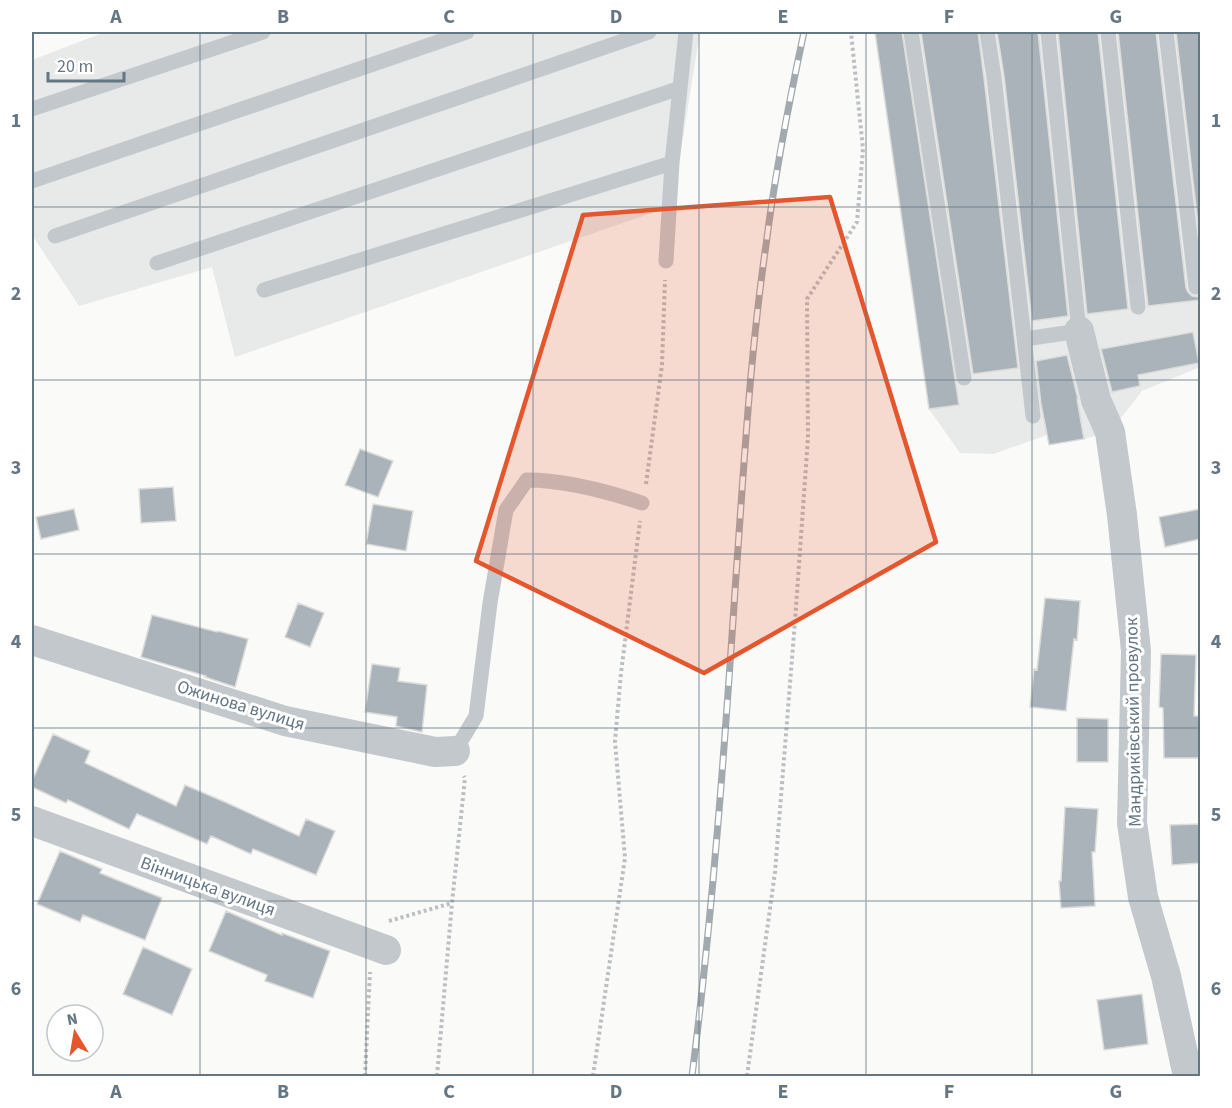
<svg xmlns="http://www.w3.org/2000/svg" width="1232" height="1108" font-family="'Source Sans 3',sans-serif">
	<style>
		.built { fill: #e8e9e9 }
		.building { fill: #aab3b9; stroke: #dcdcda; stroke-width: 1.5 }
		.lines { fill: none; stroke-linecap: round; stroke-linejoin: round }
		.path { stroke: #bbbfc2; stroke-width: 4; stroke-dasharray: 3 3; stroke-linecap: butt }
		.service { stroke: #c3c8cc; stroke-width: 15 }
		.minor { stroke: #c3c8cc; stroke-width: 30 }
		.rail-casing { stroke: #a2aab0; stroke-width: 7 }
		.rail { stroke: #fff; stroke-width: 4.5; stroke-dasharray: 14; stroke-linecap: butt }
		.marked { fill: #e4572e; fill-opacity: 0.2; stroke: #e4572e; stroke-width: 4.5; stroke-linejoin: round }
		.grid { fill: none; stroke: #657683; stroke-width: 1.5; stroke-opacity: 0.55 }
		.labels { text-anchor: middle; stroke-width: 6; stroke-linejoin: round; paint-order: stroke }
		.street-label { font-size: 18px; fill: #657683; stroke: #fff }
		.neatline { fill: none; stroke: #657683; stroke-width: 2 }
		.grid-label { font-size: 20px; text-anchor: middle; font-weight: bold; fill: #657683 }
	</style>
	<rect width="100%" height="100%" fill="#fafaf8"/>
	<path class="built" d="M105 32H700L672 206 235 357 212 267 79 306 32 235V60Z
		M875 32H1200V367L1142 391 1110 432 1084 439 1049 445 1047 435 993 454 960 453 929 409Z"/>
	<path class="building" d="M875 32H902L959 405 929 409Z
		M921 32H978L984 78 1018 368 973 374Z
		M997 32H1038L1068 316 1032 321 1004 76Z
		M1058 32H1098L1128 309 1087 314Z
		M1118 32H1156L1186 288 1188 292 1192 296 1197 297 1200 295V300L1148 306Z
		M1176 32H1200V242Z
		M1193 332 1199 363 1138 375 1140 386 1112 392 1101 349Z
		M1067 355 1078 399H1077L1084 439 1049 445 1041 404 1036 361Z
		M360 449 393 461 378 497 345 485Z
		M173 487 176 521 141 523 139 489Z
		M373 504 413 511 406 551 366 544Z
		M74 509 79 530 41 539 36 517Z
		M1200 509V539L1165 547 1159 517Z
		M1045 598 1080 601 1077 640 1074 639 1066 711 1030 707 1034 669 1037 670Z
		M298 603 324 613 310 647 285 637Z
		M152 615 217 632 218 631 248 639 235 687 205 677 206 676 141 657Z
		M1161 654 1196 655 1194 716H1200V758H1164L1163 708 1159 707Z
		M372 664 400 668 398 681 427 685 422 732 396 726 397 717 365 712Z
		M1077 718 1108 719V762H1077Z
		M53 734 90 751 85 763 176 806 185 785 225 802 299 836 306 819 335 831 316 875 253 849 251 854 211 836 207 844 137 814 129 829 68 800 66 803 32 787V781Z
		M1065 807 1098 809 1095 852H1092L1095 906 1061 908 1059 881H1061Z
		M1200 824V863L1172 865 1170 825Z
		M60 851 102 869 100 873 162 898 145 940 83 915 80 922 37 904Z
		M226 911 282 935V933L330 951 313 998 265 981 267 975 209 951Z
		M143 947 192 969 172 1015 123 994Z
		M1142 994 1148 1044 1104 1050 1097 1000Z"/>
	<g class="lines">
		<path class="path" d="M646 484 662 365 665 280
			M389 921 452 903 465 778 464 776
			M365 1076 370 972
			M437 1076 452 903
			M593 1076 625 858 615 741 621 673 640 521
			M747 1076 775 872 795 621 808 438 807 299 857 222 863 149 851 32"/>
		<path class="service" d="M911 32 964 378
			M987 32 994 77 1033 416
			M1108 32 1138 307
			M1166 32 1196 287
			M32 109 263 32
			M32 181 467 32
			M55 236 649 32
			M666 261 672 163 686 32
			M157 263 680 88
			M264 290 672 163
			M1025 339 1079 331 1048 32
			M455 751 476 716 490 603 506 510 527 480C566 480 606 491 642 503"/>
		<path class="minor" d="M1079 331 1096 400 1110 432 1122 515 1136 651 1132 823 1143 897 1166 976 1188 1076
			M32 640 285 721 435 752 455 751
			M32 821 386 950"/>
		<g class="rail-casing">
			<path id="rail" d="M692 1076C713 910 725 743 736 576 744 466 750 354 766 245 775 173 789 102 804 32"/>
		</g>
		<use href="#rail" class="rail"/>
	</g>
	<path class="marked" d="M830 197 936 542 704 673 476 561 583 215Z"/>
	<path class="grid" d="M200 32V1076M366 32V1076M533 32V1076M699 32V1076M866 32V1076M1032 32V1076M32 207H1200M32 380H1200M32 554H1200M32 728H1200M32 901H1200"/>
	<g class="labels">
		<g class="street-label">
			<text transform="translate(241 705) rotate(17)" y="6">Ожинова вулиця</text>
			<text transform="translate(1133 722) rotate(-91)" y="6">Мандриківський провулок</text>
			<text transform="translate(208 886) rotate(20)" y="6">Вінницька вулиця</text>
		</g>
	</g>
	<rect width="1232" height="1108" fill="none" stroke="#ffffff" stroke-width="66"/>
	<g transform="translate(75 1033) rotate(349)"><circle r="28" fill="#ffffff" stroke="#c1c8cd" stroke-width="1.5"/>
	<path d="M0-4.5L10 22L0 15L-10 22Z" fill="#e4572e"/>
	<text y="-9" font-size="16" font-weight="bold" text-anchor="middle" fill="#657683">N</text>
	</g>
	<path d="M48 72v9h76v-9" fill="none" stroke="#657683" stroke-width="3"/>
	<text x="57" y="72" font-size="18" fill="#657683" stroke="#ffffff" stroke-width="4.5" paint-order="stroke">20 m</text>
	<rect x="33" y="33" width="1166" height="1042" class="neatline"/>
	<g class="grid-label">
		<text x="116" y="23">A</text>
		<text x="283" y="23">B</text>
		<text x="449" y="23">C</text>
		<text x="616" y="23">D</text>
		<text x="783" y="23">E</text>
		<text x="949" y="23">F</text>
		<text x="1116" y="23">G</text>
		<text x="16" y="127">1</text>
		<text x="1216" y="127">1</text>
		<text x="16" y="300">2</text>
		<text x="1216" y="300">2</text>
		<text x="16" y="474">3</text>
		<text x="1216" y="474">3</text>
		<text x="16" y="648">4</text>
		<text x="1216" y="648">4</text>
		<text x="16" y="821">5</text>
		<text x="1216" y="821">5</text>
		<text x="16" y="995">6</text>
		<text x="1216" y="995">6</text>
		<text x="116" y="1098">A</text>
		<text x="283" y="1098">B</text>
		<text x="449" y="1098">C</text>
		<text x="616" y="1098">D</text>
		<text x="783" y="1098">E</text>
		<text x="949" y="1098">F</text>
		<text x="1116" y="1098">G</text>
	</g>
</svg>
